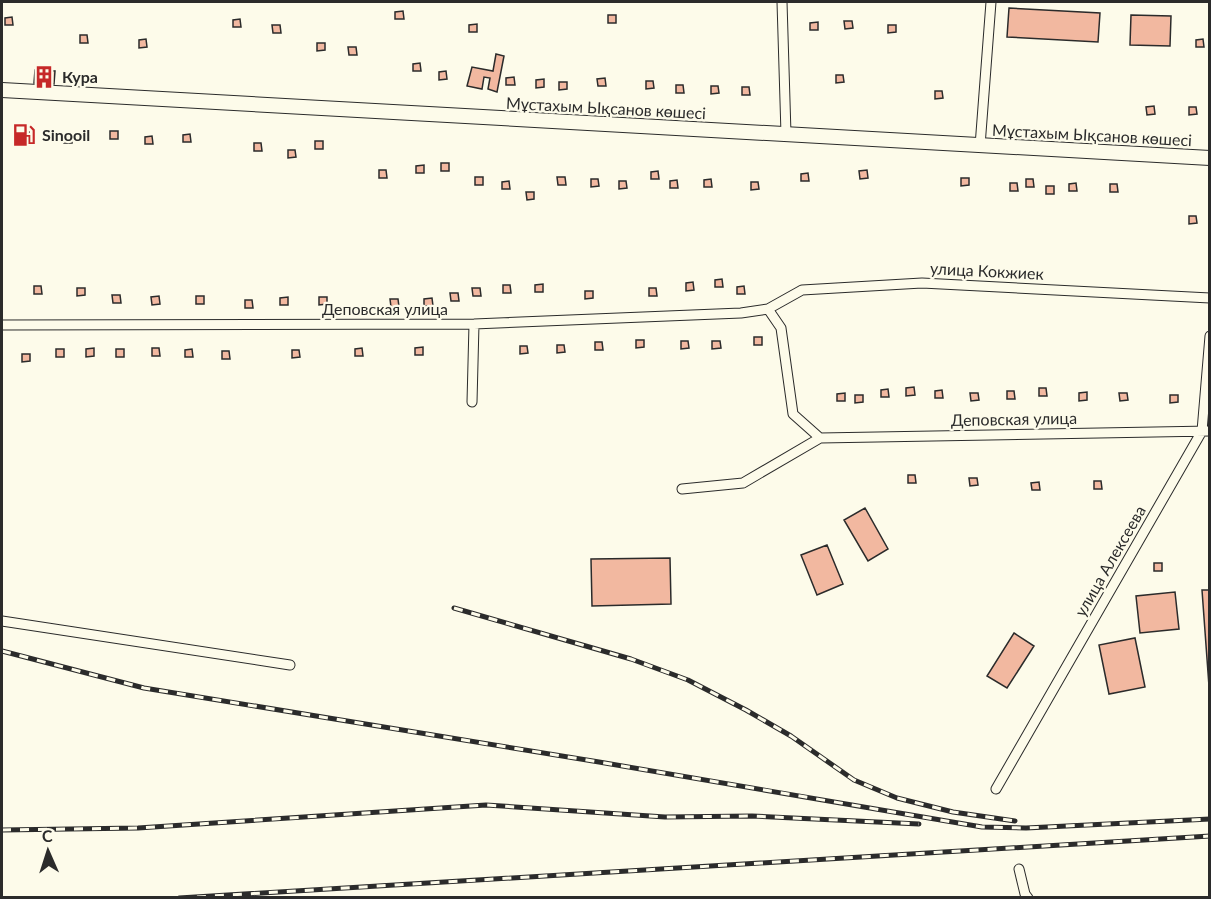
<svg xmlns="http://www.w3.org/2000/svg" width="1211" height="899" font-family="Lato,sans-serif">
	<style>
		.building { fill: #f2b8a0; stroke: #2b2b2b; stroke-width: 1.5 }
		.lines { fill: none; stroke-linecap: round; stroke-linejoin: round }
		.minor-casing { stroke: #2b2b2b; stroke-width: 11 }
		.secondary-casing { stroke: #2b2b2b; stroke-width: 16 }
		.minor { stroke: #fdfbea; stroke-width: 9 }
		.secondary { stroke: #fdfbea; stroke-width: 14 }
		.rail-casing { stroke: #2b2b2b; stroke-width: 5 }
		.rail { stroke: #fdfbea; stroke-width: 3; stroke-dasharray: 9; stroke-linecap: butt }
		.labels { text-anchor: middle; stroke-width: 4.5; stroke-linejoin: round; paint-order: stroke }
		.poi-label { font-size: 16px; font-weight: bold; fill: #2b2b2b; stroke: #fdfbea; text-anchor: start }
		.street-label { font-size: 16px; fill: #2b2b2b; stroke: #fdfbea }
	</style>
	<rect width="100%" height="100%" fill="#fdfbea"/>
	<path class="building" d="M1009 8 1100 13 1098 42 1007 37Z
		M403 11 404 19H395V12Z
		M608 15H616V23H608Z
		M1131 15 1171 16 1170 46 1130 45Z
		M12 17 13 25H5V18Z
		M240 19 241 27H233V20Z
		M844 21H852L853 28 845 29Z
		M818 22V30H810V23Z
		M477 24V32H469V25Z
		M272 25H280L281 33H273Z
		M888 25H896V32L888 33Z
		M80 35H87L88 43H80Z
		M146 39 147 47 139 48V40Z
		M1203 39 1204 47H1196V40Z
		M317 43H325V50L317 51Z
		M348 47H356L357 55H349Z
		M496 54 504 56 497 92 488 89 490 78 484 77 482 89 467 86 472 67 493 71Z
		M420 63 421 71H413V64Z
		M35 70 55 71 54 84 34 83Z
		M446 71 447 79 439 80V72Z
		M836 75H843L844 82 836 83Z
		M514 77 515 85H506V78Z
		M605 78 606 86H598L597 79Z
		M544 79V87L536 88V80Z
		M646 81H653L654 88 646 89Z
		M559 82H567V89L559 90Z
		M676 85H683L684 93H676Z
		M711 86H718L719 93 711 94Z
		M742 87H749L750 95H742Z
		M935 91H942L943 98 935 99Z
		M1154 106 1155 114 1147 115 1146 107Z
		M1189 107H1196L1197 114 1189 115Z
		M110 131H118V139H110Z
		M29 132 30 140 22 141V133Z
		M190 134 191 142H183V135Z
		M64 135H72V143H64Z
		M152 136 153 144H145V137Z
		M315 141H323V149H315Z
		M254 143H261L262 151H254Z
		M288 150H295L296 157 288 158Z
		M441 163H449V171H441Z
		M424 165V173H416V166Z
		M379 170H386L387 178H379Z
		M867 170 868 178 860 179 859 171Z
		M658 171 659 179H651V172Z
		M808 173 809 181H801V174Z
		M475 177H483V185H475Z
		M557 177H565L566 185H558Z
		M961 178H969V185L961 186Z
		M591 179H598L599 186 591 187Z
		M711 179 712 187H704V180Z
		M1026 179H1033L1034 187H1026Z
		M677 180 678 188H670V181Z
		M509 181 510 189H502V182Z
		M619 181H626L627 188 619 189Z
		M751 182H758L759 189 751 190Z
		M1010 183H1017L1018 191H1010Z
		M1076 183 1077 191H1069V184Z
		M1110 184H1117L1118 192H1110Z
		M1046 186H1054V194H1046Z
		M526 192H534V199L527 200Z
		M1189 216H1196L1197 223 1189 224Z
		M722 279 723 287H715V280Z
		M693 282 694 290 686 291V283Z
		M543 284V292H535V285Z
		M503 285H510L511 293H503Z
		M34 286H41L42 294H34Z
		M744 286 745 294H737V287Z
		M77 288H85V295L77 296Z
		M472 288H480L481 296H473Z
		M649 288H656L657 296H649Z
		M585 291H593V298L585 299Z
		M450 293H458L459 301H451Z
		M112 295H120L121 303H113Z
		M159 296 160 304 152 305 151 297Z
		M196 296H204V304H196Z
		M288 297V305H280V298Z
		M319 297H327V304L319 305Z
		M432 298 433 306H424V299Z
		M390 299H398L399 307H391Z
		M245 300H252L253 308H245Z
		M754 337H762V345H754Z
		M636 340H644V347L636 348Z
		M681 341H688L689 348 681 349Z
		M712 341H720L721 348 712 349Z
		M595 342H602L603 350H595Z
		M557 345H564L565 352 557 353Z
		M520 346H527L528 353 520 354Z
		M423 347V355H415V348Z
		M94 348V356L86 357V349Z
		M152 348H159L160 356H152Z
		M362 348 363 356H355V349Z
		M56 349H64V357H56Z
		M116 349H124V357H116Z
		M192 349 193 357H185V350Z
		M292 350H299L300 357 292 358Z
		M222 351H229L230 359H222Z
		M22 354H30V361L22 362Z
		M914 387 915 395 906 396V388Z
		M1039 388H1046L1047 396H1039Z
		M888 389 889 397H881V390Z
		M942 390 943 398H935V391Z
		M1007 391H1014L1015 399H1007Z
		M1087 392V400L1079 401V393Z
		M845 393V401H837V394Z
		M970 393H978L979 400 971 401Z
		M1119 393H1127L1128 400 1120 401Z
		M855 395H863V402L855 403Z
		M1170 395H1178V402L1170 403Z
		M908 475H915L916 483H908Z
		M969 478H977L978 485 970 486Z
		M1094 481H1101L1102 489H1094Z
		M1039 482 1040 490H1032L1031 483Z
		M865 508 888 549 868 561 844 520Z
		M827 545 843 584 817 595 801 555Z
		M670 558 671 604 592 606 591 559Z
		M1154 563H1162V571H1154Z
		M1202 590H1210V700Z
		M1175 592 1179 629 1140 633 1136 596Z
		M1014 633 1034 646 1007 688 987 676Z
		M1135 638 1145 687 1109 694 1099 645Z"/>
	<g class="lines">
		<g class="minor-casing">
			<path id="minor" d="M782 2 786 134
				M980 146 991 2
				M768 309 781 328 793 414 820 438
				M2 325 474 324 741 313 768 309 802 290 922 283 1210 298
				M472 402 474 324
				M682 489 743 483 820 438 1210 431
				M2 621 290 665
				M996 789 1202 431 1210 336
				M1019 869 1025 894 1028 898"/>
		</g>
		<g class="secondary-casing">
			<path id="secondary" d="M2 90 1210 158"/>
		</g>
		<use href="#minor" class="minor"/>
		<use href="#secondary" class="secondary"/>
		<g class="rail-casing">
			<path id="rail" d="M454 608 631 659 688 680 746 710 791 736 854 780 897 798 953 812 1015 821
				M2 651 144 688 599 762 982 827 1026 828 1210 819
				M2 830 138 828 486 805 665 817 752 816 919 824
				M179 898 1210 836"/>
		</g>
		<use href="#rail" class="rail"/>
	</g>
	<defs>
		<g id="building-bare" transform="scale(1.8)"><path d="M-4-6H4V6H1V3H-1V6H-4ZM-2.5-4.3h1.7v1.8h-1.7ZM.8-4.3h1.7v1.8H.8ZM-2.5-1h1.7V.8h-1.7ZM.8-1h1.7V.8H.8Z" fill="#c62828" stroke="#fdfbea" stroke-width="2.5" paint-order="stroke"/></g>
		<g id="fuel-bare" transform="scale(1.8)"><path d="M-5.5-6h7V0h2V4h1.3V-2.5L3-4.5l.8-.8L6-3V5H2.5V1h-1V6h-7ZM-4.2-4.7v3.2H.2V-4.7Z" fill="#c62828" stroke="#fdfbea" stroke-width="2.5" paint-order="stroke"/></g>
	</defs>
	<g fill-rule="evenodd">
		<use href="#building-bare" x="44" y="77"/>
		<use href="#fuel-bare" x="24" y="135"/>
	</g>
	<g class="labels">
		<g class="poi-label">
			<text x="62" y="83">Кура</text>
			<text x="42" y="141">Sinooil</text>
		</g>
		<g class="street-label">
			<text transform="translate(606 108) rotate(3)" y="6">Мұстахым Ықсанов көшесі</text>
			<text transform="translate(1092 135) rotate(3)" y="6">Мұстахым Ықсанов көшесі</text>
			<text transform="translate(987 271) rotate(3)" y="6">улица Кокжиек</text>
			<text x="385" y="315">Деповская улица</text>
			<text transform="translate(1014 419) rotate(-1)" y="6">Деповская улица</text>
			<text transform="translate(1110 561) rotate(-60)" y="6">улица Алексеева</text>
		</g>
	</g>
	<rect width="1211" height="899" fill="none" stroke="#2b2b2b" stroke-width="6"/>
	<g transform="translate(48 851) rotate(357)" stroke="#fdfbea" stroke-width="4.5" paint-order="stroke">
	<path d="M0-4.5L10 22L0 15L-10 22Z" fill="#2b2b2b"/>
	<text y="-9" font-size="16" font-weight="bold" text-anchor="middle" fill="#2b2b2b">С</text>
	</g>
</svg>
